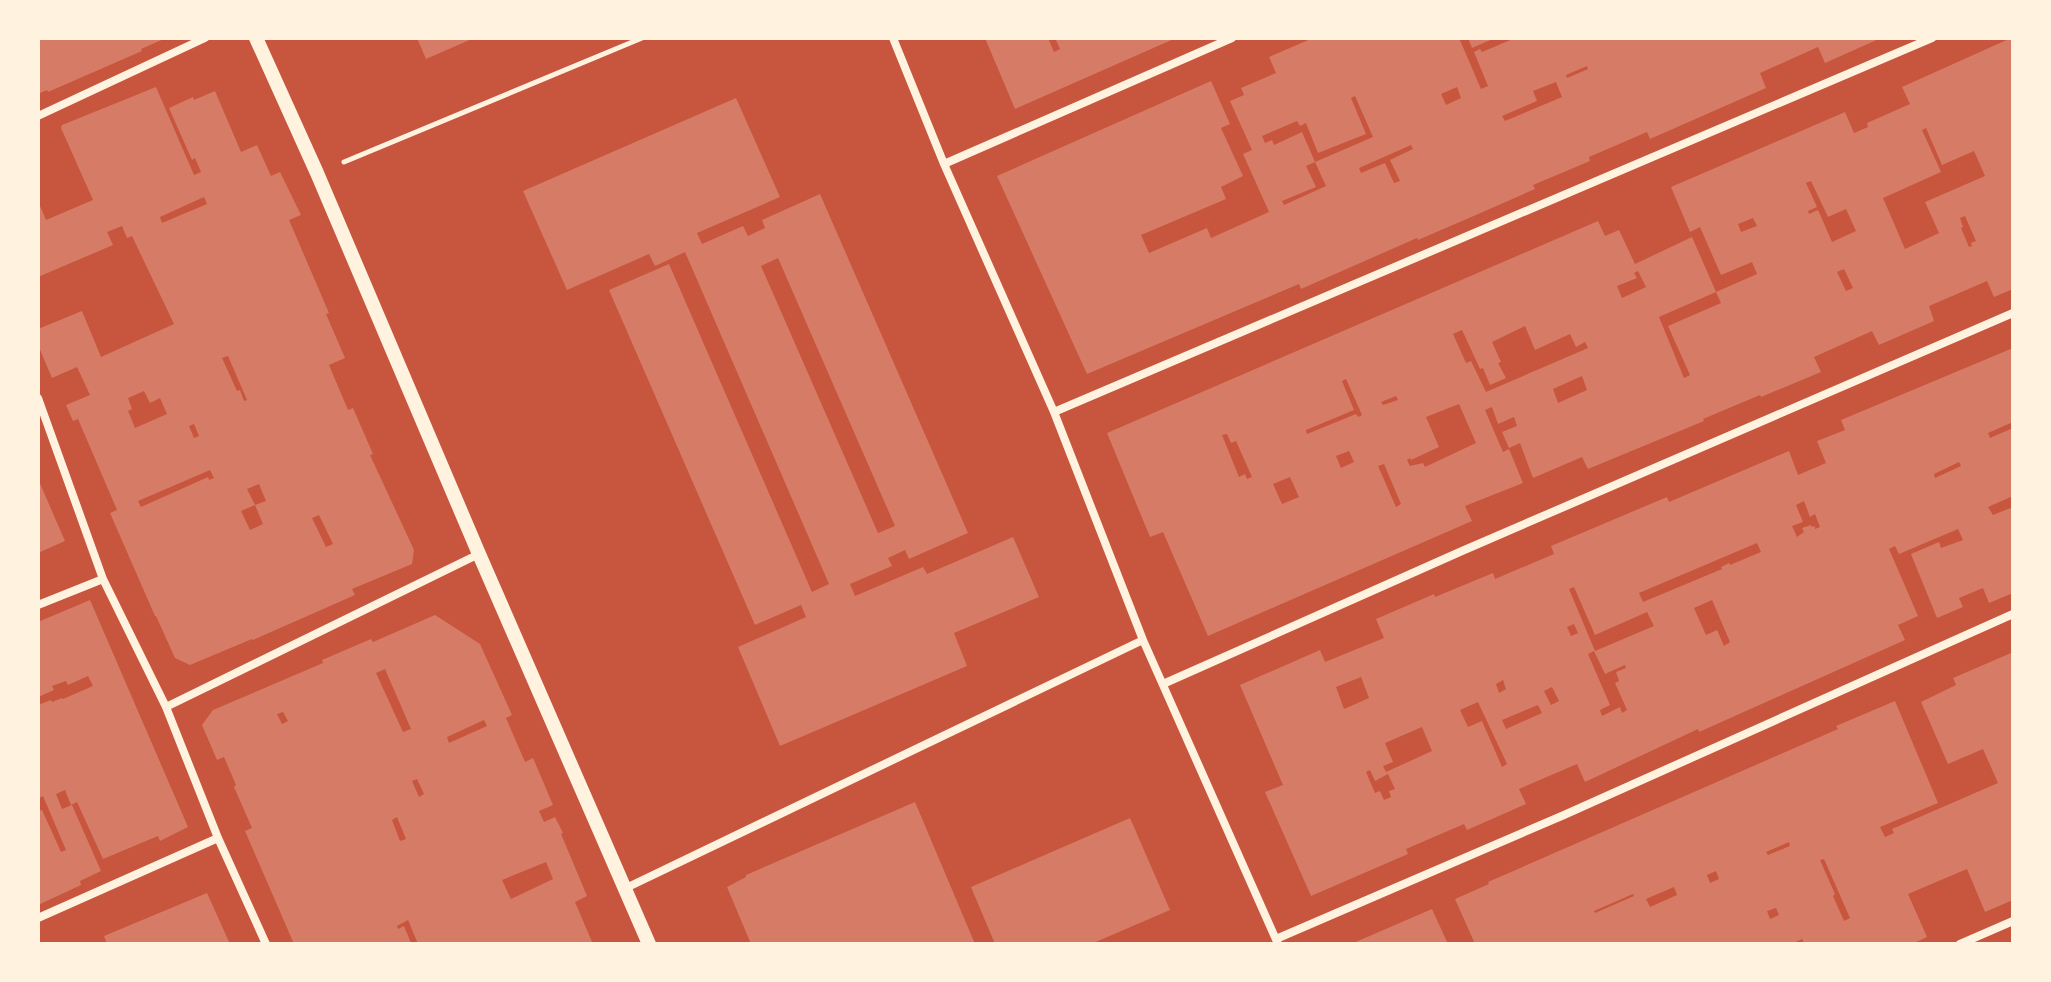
<svg xmlns="http://www.w3.org/2000/svg" width="2051" height="982" font-family="'Times New Roman',serif">
	<style>
		.building { fill: #d67c66; fill-rule: evenodd }
		.lines { fill: none; stroke-linecap: round; stroke-linejoin: round }
		.path { stroke: #fff3e0; stroke-width: 5 }
		.minor { stroke: #fff3e0; stroke-width: 8 }
		.tertiary { stroke: #fff3e0; stroke-width: 14 }
	</style>
	<rect width="100%" height="100%" fill="#c8553d"/>
	<path class="building" d="M38 38H166L141 49 142 51 48 92 47 90 38 94Z
		M417 38H474L426 59Z
		M985 38H1048L1054 52 1060 49 1055 38H1176L1015 109Z
		M1313 38H1459L1481 89 1488 86 1474 52 1480 49 1482 52 1515 38H1881L1825 63 1818 47 1760 73 1766 88 1650 139 1647 132 1589 157 1590 161 1533 185 1535 189 1476 215 1418 240 1417 238 1301 289 1299 284 1087 374 997 176 1211 81 1230 124 1221 128 1243 176 1221 187 1226 199 1141 235 1149 253 1207 228 1211 238 1269 212 1243 154 1252 150 1230 101 1244 95 1241 88 1276 73 1269 57ZM1587 66 1588 69 1567 78 1566 75ZM1556 82 1562 97 1505 121 1502 116 1537 101 1533 91ZM1457 87 1461 98 1446 105 1441 94ZM1355 96 1373 137 1315 162 1326 186 1284 205 1282 201 1316 187 1306 166 1315 162 1302 132 1274 145 1272 140 1265 143 1262 136 1297 121 1300 126 1306 123 1318 153 1366 134 1351 98ZM1411 145 1413 149 1390 160 1400 181 1394 183 1385 163 1361 173 1359 168Z
		M1468 38H1495L1472 48Z
		M2011 38H2013V289L1994 297 1987 281 1929 306 1934 321 1879 345 1872 331 1814 357 1821 372 1761 397 1760 395 1703 419 1704 421 1588 469 1582 457 1533 478 1520 443 1509 448 1502 432 1517 426 1514 417 1498 424 1492 407 1485 410 1503 452 1509 449 1523 483 1465 506 1472 521 1208 636 1163 532 1150 537 1107 433 1598 221 1605 236 1619 230 1635 264 1692 237 1716 292 1659 317 1684 378 1690 375 1668 326 1721 303 1716 292 1757 274 1752 262 1721 275 1700 227 1690 232 1671 187 1845 112 1854 133 1868 127 1867 123 1910 104 1902 87ZM1926 128 1942 165 1974 151 1985 176 1925 202 1939 233 1905 249 1883 198 1941 172 1922 130ZM1811 181 1828 217 1846 209 1856 231 1832 242 1818 210 1809 214 1808 211 1817 207 1806 183ZM1965 216 1976 241 1971 243 1972 246 1969 247 1961 228 1963 227 1960 218ZM1753 218 1757 226 1741 232 1738 224ZM1844 269 1853 288 1846 291 1837 272ZM1638 271 1646 287 1622 298 1617 286 1637 278 1634 273ZM1525 326 1535 350 1570 334 1576 347 1585 342 1588 348 1486 392 1471 361 1466 363 1453 334 1462 330 1480 369 1483 368 1490 385 1506 378 1498 363 1501 362 1492 342ZM1582 376 1587 390 1558 403 1553 389ZM1346 379 1362 415 1358 417 1356 414 1307 434 1306 430 1354 410 1342 381ZM1396 396 1398 400 1383 405 1381 402ZM1459 404 1476 443 1425 467 1423 463 1410 466 1407 460 1410 458 1411 460 1439 447 1426 417ZM1227 434 1231 443 1236 441 1252 477 1247 479 1245 474 1239 477 1222 435ZM1349 451 1354 462 1341 468 1336 456ZM1384 464 1401 504 1396 507 1378 466ZM1290 477 1299 497 1282 504 1273 484Z
		M156 87 194 175 201 172 195 158 192 160 169 108 193 97 194 100 215 91 241 152 257 145 271 176 280 172 301 215 289 220 329 313 326 314 345 358 329 365 348 410 353 408 373 454 370 455 414 550 412 564 352 589 355 595 253 640 252 639 190 665 175 658 156 616H155L110 513 117 510 78 419 73 421 66 405 90 395 77 367 52 378 38 345V329L82 311 101 357 174 324 132 236 127 238 122 226 107 232 113 245 38 277V201L46 220 93 200 61 128 62 125ZM204 197 207 204 162 223 160 217ZM228 356 247 400 244 401 240 390 237 391 222 358ZM144 391 150 403 160 398 167 414 135 428 128 411 132 409 128 398ZM194 424 199 436 194 438 189 426ZM210 470 214 478 209 480 208 477 141 507 138 501ZM259 484 266 501 255 505 263 524 250 530 241 511 255 505 247 489ZM319 515 333 544 326 547 312 518Z
		M736 98 780 197 697 233 702 244 743 226 748 236 765 228 762 220 820 194 968 533 909 559 905 550 888 558 892 566 850 584 855 596 923 567 927 574 1013 537 1039 597 954 633 967 666 780 746 738 647 806 617 801 605 755 625 609 290 669 264 812 592 829 584 685 252 655 266 649 254 567 290 523 191ZM778 258 895 526 878 533 761 266Z
		M2013 348V422L1988 433 1990 438 2013 428V496L1988 507 1993 515 2013 507V593L1989 603 1983 588 1959 598 1963 607 1937 618 1911 554 1939 542 1941 548 1963 540 1958 529 1899 554 1895 546 1889 549 1918 616 1898 625 1905 640 1699 732 1698 729 1585 782 1577 764 1519 789 1526 804 1467 830 1464 824 1406 849 1408 854 1311 896 1265 792 1283 785 1240 685 1320 650 1325 662 1384 638 1376 619 1434 594 1435 597 1493 573 1495 579 1554 554 1551 546 1667 497 1669 502 1789 451 1798 475 1826 463 1817 441 1845 430 1841 420ZM1959 462 1961 466 1935 478 1934 474ZM1804 501 1810 517 1815 514 1820 527 1815 529V526L1812 527 1811 525 1802 528 1804 532 1797 537 1792 526 1803 522 1796 505ZM1757 543 1761 552 1730 565 1729 563 1721 567 1722 569 1643 602 1639 593ZM1574 587 1595 635 1647 612 1654 626 1595 651 1569 589ZM1712 600 1730 642 1724 646 1717 630 1706 635 1694 608ZM1574 624 1578 633 1571 636 1567 627ZM1594 651 1605 674 1625 665 1626 668 1616 672 1619 681 1615 683 1627 710 1622 713 1620 707 1602 716 1600 710 1610 705 1588 654ZM1361 677 1369 698 1344 709 1336 687ZM1503 680 1506 689 1499 693 1496 684ZM1552 687 1559 701 1551 705 1544 691ZM1478 702 1507 764 1502 767 1482 721 1468 727 1460 710ZM1538 705 1542 713 1506 729 1502 720ZM1422 727 1432 751 1386 772 1383 766 1393 762 1385 743ZM1370 770 1375 781 1388 774 1395 789 1389 791 1391 797 1384 800 1380 791 1375 793 1366 772Z
		M38 479 65 541 38 553Z
		M90 600 188 827 160 841 158 836 103 859 77 802 71 805 65 790 56 794 62 809 72 805 101 871 80 881 81 885 38 905V811L42 810 61 852 66 850 43 796 39 798 38 795V705L51 700 52 702 62 698 63 699 93 686 88 676 68 685 66 681 52 686 54 690 38 697V622Z
		M435 615 480 644 512 715 506 718 525 762 533 758 553 805 539 811 544 822 555 817 563 833 561 834 587 896 575 902 593 944H418L408 920 397 926 398 929 404 926 411 943 409 944H294L245 831 252 828 234 787 236 785 224 757 217 760 202 725 213 710 323 663 322 660 371 639 373 642ZM385 669 411 729 403 732 376 673ZM283 712 288 721 282 724 277 714ZM484 720 487 726 449 743 447 737ZM417 779 424 794 419 797 412 781ZM397 817 406 839 400 841 392 820ZM546 862 553 879 511 899 502 880Z
		M2011 653 2013 658V900L1985 912 1967 869 1908 894 1927 937 1912 944H1805L1802 939 1791 944H1475L1455 899 1489 884 1488 882 1838 729 1836 726 1895 701 1938 803 1880 827 1885 837 1894 833 1892 829 1998 783 1983 749 1948 764 1921 702 1956 685 1953 678ZM1789 842 1790 846 1768 855 1766 852ZM1824 859 1850 918 1844 921 1833 896 1835 894 1820 860ZM1716 871 1719 879 1710 883 1707 875ZM1674 887 1677 895 1650 907 1646 899ZM1633 894 1634 896 1595 913 1594 911ZM1776 908 1779 915 1770 919 1767 911Z
		M915 802 975 944H751L727 887 746 877V875Z
		M1130 818 1170 910 1091 944H995L971 887Z
		M207 893 230 944H107L104 936Z
		M1432 909 1448 944H1351Z"/>
	<g class="lines">
		<path class="path" d="M344 162 642 38"/>
		<path class="minor" d="M893 38 944 164 1054 412 1143 640 1278 944
			M38 116 205 38
			M944 164 1232 38
			M38 398 103 579 166 707 218 838 266 944
			M1054 412 1932 38
			M38 605 103 579
			M1163 684 1462 551 2013 313
			M166 707 479 554
			M626 888 1143 640
			M38 918 218 838
			M1276 939 1564 815 2013 614
			M1960 944 2013 921"/>
		<path class="tertiary" d="M256 38 317 173 479 554 649 944"/>
	</g>
	<rect width="2051" height="982" fill="none" stroke="#fff3e0" stroke-width="80"/>
</svg>
